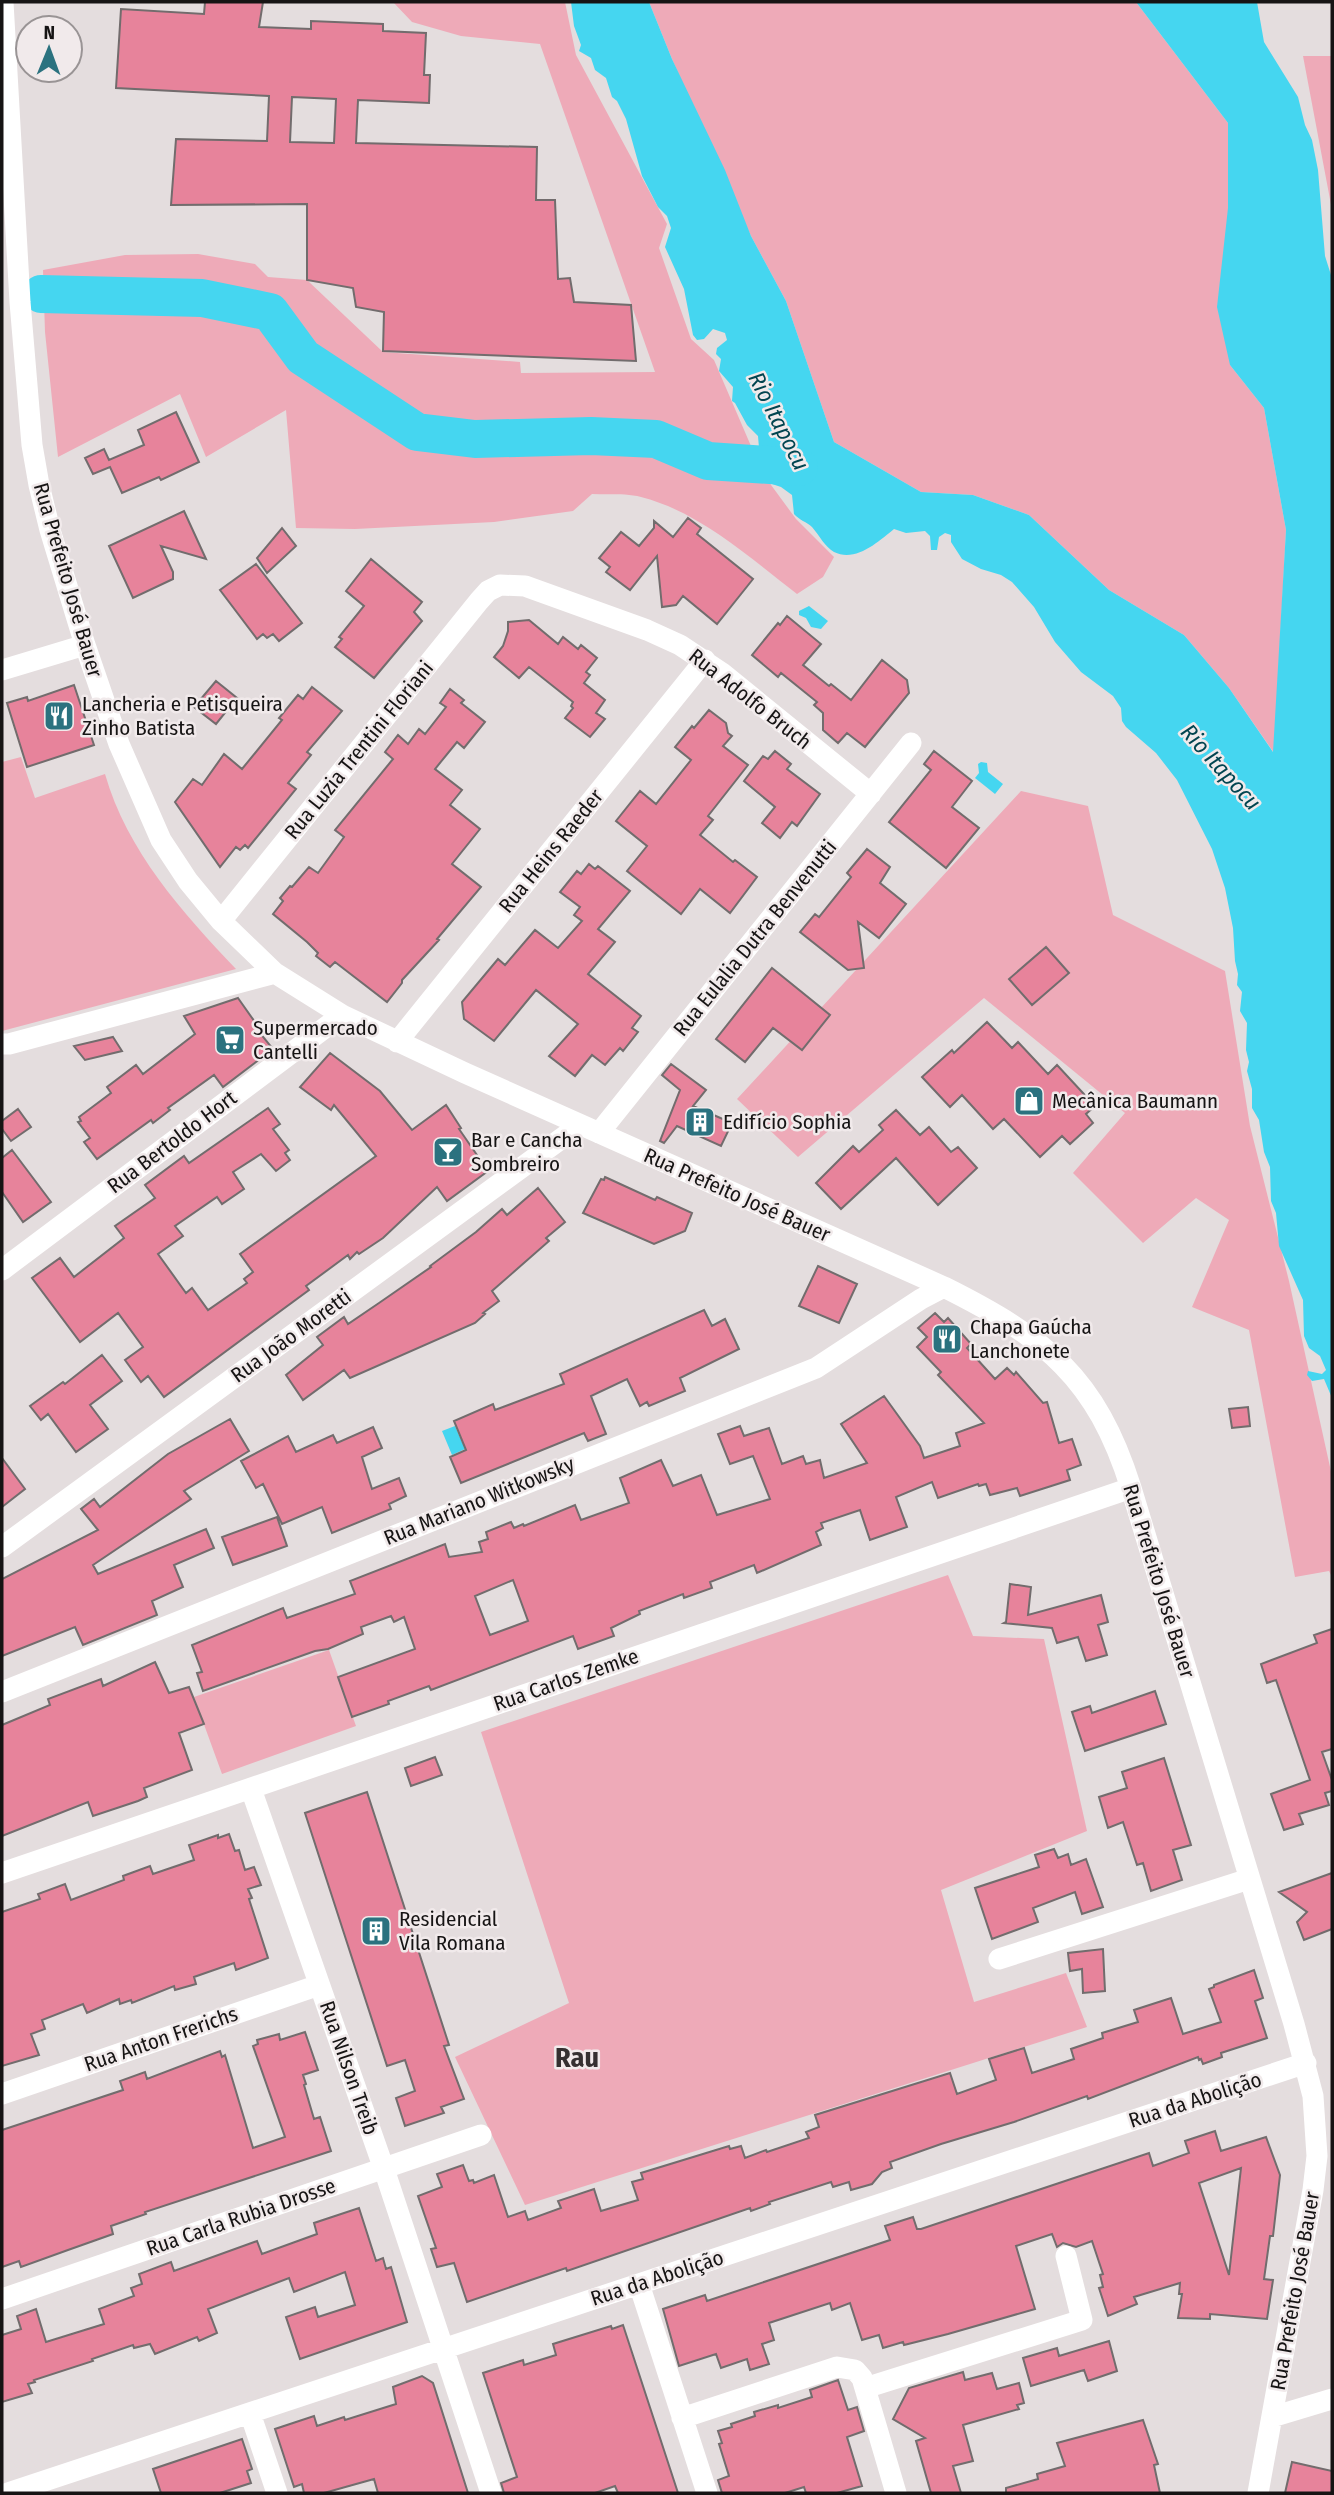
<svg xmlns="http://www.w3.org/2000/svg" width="1334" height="2495" font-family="'Fira Sans Condensed',sans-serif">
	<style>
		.green { fill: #eeaab8 }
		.water { fill: #45d6f0 }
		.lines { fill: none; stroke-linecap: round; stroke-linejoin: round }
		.river { stroke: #45d6f0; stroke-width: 38 }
		.building { fill: #e7839b; stroke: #726c6d; stroke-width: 2; fill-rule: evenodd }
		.minor { stroke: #fff; stroke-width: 21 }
		.labels { text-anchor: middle; stroke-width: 5; stroke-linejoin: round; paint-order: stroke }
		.street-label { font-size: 21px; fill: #161414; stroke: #f1eaeb }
		.poi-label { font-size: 21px; fill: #161414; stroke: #f1eaeb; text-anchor: start }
		.water-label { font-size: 23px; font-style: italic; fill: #024550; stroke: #f1eaeb }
		.district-label { font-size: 28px; font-weight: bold; fill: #353031; stroke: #f1eaeb }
	</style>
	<rect width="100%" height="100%" fill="#e4ddde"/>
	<path class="green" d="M393 2H565L576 55 667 224 659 248 691 339 714 360 763 474 796 519 834 557 823 577 797 594C750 558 700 512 641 497 626 493 607 495 592 494L573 511 494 522 355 529 296 528 286 410 206 457 180 394 58 457 45 332 43 270 125 255 198 254 255 264 268 277 307 280 383 352 520 362 521 373 655 372 540 44 461 36 412 22Z
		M649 2H1136L1228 123 1230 365 1264 408 1286 530 1274 753 1229 688 1184 635 1109 590 1029 515 973 495 921 492 834 442 786 301 751 236 672 59Z
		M1303 56H1332V210Z
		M21 757 35 798 105 774C127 851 182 912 236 969L2 1031V762Z
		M1021 791 1088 806 1113 915 1225 971 1250 1126 1289 1281 1332 1476V1577L1329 1571 1295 1577 1249 1330 1192 1307 1229 1220 1196 1198 1143 1243 1073 1173 1125 1113 984 998 798 1157 737 1099Z
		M948 1575 973 1636 1044 1639 1087 1831 941 1890 974 2002 1066 1973 1087 2027 525 2205 455 2057 569 2003 481 1732Z
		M329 1650 356 1726 222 1774 194 1697Z"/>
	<path class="water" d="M571 2H649L672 59 725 170 751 236 786 301 834 442 921 492 973 495 1029 515 1109 590 1184 635 1229 688 1273 752 1286 530 1264 408 1230 365 1217 307 1228 208V123L1136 2H1257L1264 42 1298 97 1305 125 1312 140 1318 170 1325 256 1331 275 1332 296V1398L1324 1379 1312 1381 1307 1375 1308 1371 1322 1374 1326 1370 1320 1356 1309 1348 1304 1336 1303 1300 1279 1246 1276 1213 1271 1201 1270 1167 1264 1152 1259 1120 1252 1108V1089L1247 1071 1249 1062 1246 1050 1247 1023 1240 1011 1242 992 1237 985 1238 974 1235 961 1233 928 1225 888 1212 849 1177 780 1156 753 1126 727 1122 721 1121 708 1113 696 1081 672 1055 642 1034 607 1012 582 1001 575 981 569 962 559 951 542V535L945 533 939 537 937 550H931L930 536 925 531 906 533 894 529C879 541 856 563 834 552 825 547 819 535 812 527 807 522 799 520 794 514L792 495 781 487 769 483 760 460 758 436 747 425 735 403 732 401 733 387 719 371 721 359 716 354 717 348 727 340 725 333 713 329 704 339 697 340 693 335 684 289 665 247 671 228 667 216 658 207 642 176 626 119 617 101 612 97 606 78 595 70 591 58 579 51 581 45 574 26Z
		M809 606 828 621 821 629 811 627 806 618 799 615V611Z
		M981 762 987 763 988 772 1003 784 995 794 975 778 979 773 978 764Z
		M455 1426 465 1449 452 1455 442 1431Z"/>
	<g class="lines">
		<path class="river" d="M41 294 202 298 270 312 303 357 417 432 475 439 591 436 656 439 708 461 799 467"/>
	</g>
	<path class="building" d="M205 2H263L259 27 311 29V21L383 24V31L426 33 424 75H430L429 103 358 100 356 143 537 147 536 200H555L558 279 570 278 574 302 631 305 636 361 383 351 384 312 356 307 353 288 307 280V204L171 205 176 139 267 141 269 96 116 88 121 9 204 14ZM292 97 336 99 334 143 290 142Z
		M176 412 199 462 161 480 159 477 122 493 110 467 93 474 85 458 104 449 109 460 144 445 138 430Z
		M184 511 206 559 161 546 173 572V579L133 598 109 546Z
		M688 518 701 528 697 534 753 579 717 624 683 596 676 605 662 607 657 556 630 590 606 572 610 567 599 558 621 532 639 546 654 528V521L673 537Z
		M282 528 296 546 267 573 257 558Z
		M371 559 422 602 414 612 422 621 374 678 335 647 342 639 339 637 364 606 346 591Z
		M256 564 302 623 279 641 273 634 267 638 263 634 257 639 220 590Z
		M787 616 821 644 803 665 829 686 831 684 851 700 882 660 907 680 909 693 865 747 847 733 838 743 823 730V713L814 705 817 702 781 673 778 677 752 655 778 623 780 625Z
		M529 620 558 644 563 637 578 649 581 645 597 658 586 672 590 675 584 683 605 700 596 713 605 719 590 737 565 718 573 708 571 706 573 702 529 667 519 678 494 657 503 646 508 631V622Z
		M216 681 237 698 216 724 194 707Z
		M74 685 94 745 27 767 7 703 27 697 28 701Z
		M312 687 342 711 307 752 311 755 288 783 296 789 248 848 245 845 240 850 236 847 220 867 175 802 193 779 202 785 224 754 242 769 282 720 279 718 298 695 303 699Z
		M450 689 464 700 461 703 485 722 464 748 457 742 435 769 462 790 450 805 480 829 452 864 481 887 437 939 439 940 402 980V983L387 1002 335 962 330 967 316 956 318 953 307 942 273 914 283 901 280 898 290 886 292 887 309 867 318 873 344 837 335 830 393 759 385 752 398 735 408 744 419 729 425 734 446 707 440 703Z
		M709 710 726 723 728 733 732 736 723 746 748 765 708 816 713 820 700 835 733 862 735 860 757 877 730 913 700 889 681 914 627 871 647 846 616 821 640 791 656 804 691 760 675 747 692 726 694 728Z
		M775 751 791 764 787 769 820 794 797 826 792 822 780 838 762 823 775 807 744 781 763 756 768 759Z
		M934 751 972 781 952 807 979 828 946 868 889 822 931 770 924 764Z
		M867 849 890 867 880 883 906 904 879 938 858 922 864 968 848 970 800 932 815 914 819 917 851 877 847 873Z
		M589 864 595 869 598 866 630 891 598 929 615 942 588 974 641 1016 632 1028 638 1032 623 1051 620 1048 605 1065 592 1055 575 1076 549 1056 578 1024 536 990 494 1041 464 1019 462 1002 498 959 505 965 535 930 558 948 582 921 574 915 580 907 560 892 577 871 581 874Z
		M1046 947 1069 973 1032 1005 1009 979Z
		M772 968 830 1015 802 1050 773 1028 745 1062 716 1039Z
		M238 998 257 1025 255 1027 273 1049 223 1087 214 1075 168 1108 170 1110 153 1123 151 1120 97 1159 84 1142 90 1138 78 1122 81 1121 79 1117 111 1093 107 1087 136 1065 143 1074 195 1034 184 1016Z
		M987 1022 1012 1048 1018 1042 1048 1074 1057 1065 1095 1106 1086 1114 1093 1123 1070 1144 1062 1136 1040 1157 1004 1119 993 1129 962 1095 950 1107 922 1077 952 1050 954 1053Z
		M113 1037 122 1051 85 1060 74 1046Z
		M330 1053 380 1091 412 1130 446 1105 461 1128 459 1129 488 1171 447 1201 437 1187 383 1238 359 1254 357 1252 350 1259 348 1255 306 1286 309 1290 164 1397 148 1376 141 1382 125 1360 143 1347 118 1313 80 1342 32 1278 60 1258 74 1277 124 1238 115 1226 155 1198 145 1185 184 1156 189 1163 268 1108 280 1124 273 1129 289 1150 285 1153 290 1160 276 1171 261 1154 233 1172 244 1189 222 1204 217 1197 175 1226 183 1236 158 1254 186 1293 192 1288 208 1310 247 1283 244 1279 253 1272 240 1254 376 1156 334 1105 331 1110 300 1087Z
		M671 1064 706 1090 693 1106 732 1123 721 1146 677 1126 664 1143 660 1141 680 1090 662 1075Z
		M18 1109 31 1127 11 1141 2 1129V1121Z
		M896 1110 920 1135 929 1127 951 1152 958 1147 977 1168 938 1205 896 1158 841 1209 816 1183 853 1146 859 1152 883 1130 879 1125Z
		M12 1150 51 1202 23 1222 2 1192V1158Z
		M605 1177 655 1200 657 1197 692 1213 685 1231 654 1244 583 1213 601 1179 604 1180Z
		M538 1188 565 1222 546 1238 549 1241 492 1291 499 1301 483 1313 485 1314 475 1323 350 1378 344 1370 303 1400 286 1375 323 1345 317 1337 344 1317 348 1324 379 1303 431 1267 430 1266 476 1232 502 1209 507 1215Z
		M818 1266 857 1284 839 1323 799 1306Z
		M704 1310 712 1326 725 1319 739 1349 680 1378 685 1391 649 1406 647 1402 640 1406 627 1379 591 1396 606 1434 588 1441 584 1433 461 1483 450 1457 466 1450 454 1421 493 1404 495 1410 564 1384 560 1374Z
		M935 1313 944 1322 948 1318 971 1344 967 1348 995 1379 1007 1368 1014 1375 1016 1372 1043 1403 1047 1402 1059 1443 1072 1439 1081 1465 1067 1470 1070 1480 1020 1496 1017 1488 990 1495 986 1484 979 1486 978 1484 938 1498 932 1482 896 1497 907 1527 870 1540 860 1510 821 1523 823 1528 816 1532 821 1545 757 1573 754 1565 710 1582 712 1588 684 1598 683 1594 639 1611 640 1614 611 1628 614 1636 578 1649 573 1636 431 1690 429 1686 388 1701 389 1704 352 1717 338 1677 415 1649 404 1617 394 1622 391 1616 361 1627 363 1634 328 1649 315 1651 203 1691 197 1673 202 1672 192 1645 283 1608 287 1618 355 1594 350 1581 445 1544 449 1557 482 1552 479 1542 488 1539 486 1532 511 1522 514 1528 523 1524 524 1526 575 1505 581 1520 629 1503 620 1478 661 1460 673 1486 701 1475 717 1515 770 1499 753 1456 730 1464 718 1434 740 1426 744 1436 769 1428 782 1464 803 1456 806 1464 820 1460 824 1478 867 1463 841 1424 884 1396 920 1446 924 1458 960 1446 956 1433 984 1423 938 1375 941 1372 917 1347 927 1337 918 1328ZM513 1580 528 1621 490 1635 475 1596Z
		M102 1355 122 1381 90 1405 108 1429 76 1452 48 1414 41 1420 30 1406 63 1382 65 1384Z
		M1248 1407 1250 1426 1232 1428 1229 1409Z
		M230 1419 249 1451 184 1491 191 1499 93 1565 98 1574 206 1529 214 1548 174 1565 183 1587 152 1601 157 1615 83 1645 75 1627 2 1656V1579L98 1530 81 1509 94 1499 100 1507 168 1454Z
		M373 1427 382 1448 362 1457 372 1489 399 1478 406 1496 389 1504 391 1509 332 1533 322 1507 282 1524 263 1484 256 1488 241 1461 288 1436 296 1452 333 1435 337 1443Z
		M2 1458 25 1489 2 1507Z
		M277 1517 287 1546 233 1565 222 1537Z
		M1010 1584 1031 1587 1028 1615 1101 1595 1108 1622 1098 1625 1107 1655 1086 1661 1078 1637 1057 1643 1052 1628 1004 1623 1006 1622Z
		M1332 1629V1749L1322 1752 1332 1780V1791L1325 1793 1329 1805 1299 1814 1303 1824 1284 1830 1271 1794 1310 1780 1276 1680 1267 1683 1261 1664 1317 1643 1314 1635Z
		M155 1662 169 1693 189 1687 204 1724 179 1733 192 1770 144 1788 147 1797 138 1801 93 1816 88 1802 2 1836V1725L50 1705 48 1699 101 1679 103 1686Z
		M1155 1691 1166 1724 1085 1751 1072 1712 1090 1706 1092 1713Z
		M435 1757 442 1775 411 1786 405 1768Z
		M1164 1758 1191 1845 1173 1850 1182 1880 1151 1891 1143 1863 1137 1865 1123 1822 1108 1828 1099 1797 1127 1788 1122 1772Z
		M367 1792 449 2045 444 2046 464 2099 441 2107 444 2113 405 2126 396 2098 415 2091 405 2060 387 2066 305 1813Z
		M229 1834 235 1851 239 1850 245 1870 254 1867 261 1885 248 1889 252 1898 249 1899 268 1958 236 1970 234 1963 194 1977 196 1984 175 1990 174 1986 132 2003 131 2000 120 2004 119 1999 87 2013 83 2004 42 2020 45 2029 31 2034 39 2055 2 2066V1912L40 1899 38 1894 65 1884 71 1900 124 1880 123 1876 150 1866 153 1874 194 1860 189 1845 218 1835V1838Z
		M1054 1849 1058 1858 1068 1854 1071 1865 1086 1859 1103 1907 1082 1914 1075 1892 1033 1908 1038 1922 992 1939 975 1888 1039 1867 1035 1855Z
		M1332 1873V1929L1304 1940 1297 1922 1307 1912 1279 1892Z
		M1103 1949 1105 1991 1083 1993 1082 1969 1070 1971 1068 1953Z
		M1254 1970 1263 1998 1255 2001 1267 2038 1221 2053 1222 2057 1203 2064 1201 2059 1199 2060 1198 2057 1088 2099 1087 2096 1014 2122 941 2144 890 2162 892 2168 882 2172 872 2184 851 2190 849 2182 833 2187 831 2182 769 2202 770 2204 751 2211 750 2208 567 2271 566 2268 467 2302 454 2263 437 2267 431 2249 436 2248 418 2196 442 2187 437 2174 463 2165 469 2181 473 2180 474 2183 494 2175 508 2217 525 2211 528 2220 561 2208 558 2201 594 2189 601 2211 638 2200 632 2182 643 2179 641 2173 729 2146 730 2149 741 2146 745 2158 766 2150 767 2152 809 2138 806 2132 819 2127 815 2115 950 2073 957 2094 996 2080 989 2059 1024 2048 1032 2073 1074 2059 1071 2049 1103 2038 1102 2033 1138 2022 1134 2010 1171 1998 1183 2034 1221 2022 1209 1989 1214 1987V1985Z
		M305 2032 318 2070 303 2075 306 2084 304 2085 314 2119 320 2117 331 2151 145 2212 146 2214 111 2226 113 2234 68 2250 21 2267 19 2261 2 2267V2130L123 2090 120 2081 145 2072 147 2079 220 2051 222 2057 225 2055 253 2148 285 2137 253 2046 258 2044 257 2040 279 2034 280 2040Z
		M1215 2131 1221 2151 1266 2137 1280 2175 1273 2236H1270L1264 2279 1273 2280 1267 2319 1210 2314V2319L1178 2318 1182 2294H1179L1180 2283 1134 2297 1137 2304 1108 2316 1099 2288 1103 2287 1100 2275 1103 2274 1092 2241 1076 2247 1063 2243 1057 2247 1052 2234 1016 2246 1035 2309 948 2334 904 2345 903 2342 883 2348 879 2335 862 2340 850 2303 832 2310 830 2303 769 2323 774 2340 762 2344 769 2364 750 2370 747 2359 721 2368 716 2354 679 2366 663 2309 705 2295 707 2301 890 2240 885 2226 913 2217 917 2229H921L1149 2153 1153 2166 1189 2153 1185 2141ZM1241 2168 1229 2275 1199 2183Z
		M359 2208 376 2261 383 2258 386 2269 391 2267 407 2322 300 2359 286 2317 315 2307 318 2317 355 2305 345 2272 294 2292 289 2278 208 2309 217 2333 199 2341 197 2337 155 2354 150 2344 134 2348 133 2345 92 2359 93 2361 34 2380 35 2382 28 2384 32 2393 2 2402V2335L21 2329 17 2316 36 2309 46 2342 104 2324 99 2309 134 2296 131 2288 142 2284 139 2274 171 2262 174 2271 257 2241 262 2254 317 2234 314 2223Z
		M623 2325 678 2493H618L615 2486 595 2493H504L501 2483 517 2477 483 2373 523 2360 524 2365 556 2355 553 2344 611 2326 612 2329Z
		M1109 2341 1117 2371 1088 2381 1084 2370 1031 2386 1023 2358 1057 2348 1059 2356Z
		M963 2372 965 2380 992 2373 997 2389 1019 2383 1024 2403 1017 2405 1019 2409 963 2425 973 2461 953 2466 961 2493H931L916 2441 925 2438 893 2419 909 2388Z
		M422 2376 433 2383 468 2493H378L374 2479 324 2493H304L302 2484 294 2487 275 2429 314 2416 317 2426 344 2417 345 2420 396 2404 393 2387Z
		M838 2380 848 2410 857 2407 864 2431 847 2437 862 2486 837 2493H806L804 2487 785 2493H722L718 2480 729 2476 719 2444 722 2443 718 2431 732 2427 731 2424 755 2416 754 2412 778 2405V2408L812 2397 810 2390Z
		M1143 2420 1158 2464 1154 2465 1160 2493H1006V2488L1038 2479 1037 2474 1065 2466 1057 2443Z
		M242 2439 252 2469 247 2471 251 2483 220 2493H161L153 2469Z
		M1292 2462 1332 2471V2493H1285Z"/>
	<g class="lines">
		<path class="minor" d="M3 2 20 302 32 445 39 485 50 530 85 645 119 744 161 840 188 881 221 921 275 973 342 1015 465 1073 944 1287C1046 1338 1096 1377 1131 1488L1294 2024 1313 2096 1317 2156 1313 2190 1258 2493
			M2 670 85 645
			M221 921 479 601 488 591 500 585 525 586 647 630 680 645 722 673 871 794
			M397 1042 705 660
			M2 1044H9L275 973
			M599 1133 911 743
			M2 1270 342 1015
			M2 1547 580 1125
			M2 1692 816 1368 921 1299 944 1287
			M251 1789 384 2169 491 2493
			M2 1873 1131 1488
			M999 1959 1249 1879
			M2 2094 319 1985
			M639 2284 707 2493
			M2 2299 481 2135
			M865 2388 1082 2320 1066 2256
			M250 2413 277 2493
			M1272 2417 1332 2399
			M682 2418 837 2367 855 2370 862 2378 896 2493
			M8 2493 1306 2063"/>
	</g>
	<defs>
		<g id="restaurant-square" transform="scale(1.575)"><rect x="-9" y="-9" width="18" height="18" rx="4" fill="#2b727f" stroke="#f1eaeb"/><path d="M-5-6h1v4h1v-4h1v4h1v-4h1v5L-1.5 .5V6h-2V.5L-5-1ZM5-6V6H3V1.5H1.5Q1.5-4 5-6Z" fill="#fff"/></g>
		<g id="supermarket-square" transform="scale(1.575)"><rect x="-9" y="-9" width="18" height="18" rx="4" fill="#2b727f" stroke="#f1eaeb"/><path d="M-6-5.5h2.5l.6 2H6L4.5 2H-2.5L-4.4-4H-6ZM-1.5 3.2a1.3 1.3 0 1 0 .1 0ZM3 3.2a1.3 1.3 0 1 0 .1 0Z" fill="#fff"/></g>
		<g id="shop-square" transform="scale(1.575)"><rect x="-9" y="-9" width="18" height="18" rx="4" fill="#2b727f" stroke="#f1eaeb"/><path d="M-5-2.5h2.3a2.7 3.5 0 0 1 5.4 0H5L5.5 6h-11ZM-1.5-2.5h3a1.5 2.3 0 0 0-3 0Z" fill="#fff"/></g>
		<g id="building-square" transform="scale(1.575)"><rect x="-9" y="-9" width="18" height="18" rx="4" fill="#2b727f" stroke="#f1eaeb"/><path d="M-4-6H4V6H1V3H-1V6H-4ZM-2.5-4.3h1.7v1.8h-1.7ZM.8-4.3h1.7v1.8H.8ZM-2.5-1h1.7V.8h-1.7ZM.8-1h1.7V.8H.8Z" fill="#fff"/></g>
		<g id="bar-square" transform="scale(1.575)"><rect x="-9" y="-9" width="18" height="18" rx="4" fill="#2b727f" stroke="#f1eaeb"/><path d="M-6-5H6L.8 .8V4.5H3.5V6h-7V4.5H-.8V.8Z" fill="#fff"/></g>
	</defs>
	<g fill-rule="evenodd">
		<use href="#restaurant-square" x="59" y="716"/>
		<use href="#supermarket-square" x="230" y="1040"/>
		<use href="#shop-square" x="1029" y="1101"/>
		<use href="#building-square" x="700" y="1122"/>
		<use href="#bar-square" x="448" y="1152"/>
		<use href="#restaurant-square" x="947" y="1339"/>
		<use href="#building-square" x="376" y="1931"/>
	</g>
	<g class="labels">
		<g class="street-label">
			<text transform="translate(68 580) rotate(74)" y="7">Rua Prefeito José Bauer</text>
			<text transform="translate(750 699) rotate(38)" y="7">Rua Adolfo Bruch</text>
			<text transform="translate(359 750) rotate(-51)" y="7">Rua Luzia Trentini Floriani</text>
			<text transform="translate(551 851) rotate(-51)" y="7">Rua Heins Raeder</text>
			<text transform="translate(755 938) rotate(-51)" y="7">Rua Eulalia Dutra Benvenutti</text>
			<text transform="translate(172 1142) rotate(-37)" y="7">Rua Bertoldo Hort</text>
			<text transform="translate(737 1195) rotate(24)" y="7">Rua Prefeito José Bauer</text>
			<text transform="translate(291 1336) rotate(-36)" y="7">Rua João Moretti</text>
			<text transform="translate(479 1501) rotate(-22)" y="7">Rua Mariano Witkowsky</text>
			<text transform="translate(1159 1581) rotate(73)" y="7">Rua Prefeito José Bauer</text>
			<text transform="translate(566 1680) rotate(-19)" y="7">Rua Carlos Zemke</text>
			<text transform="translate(161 2039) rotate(-19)" y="7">Rua Anton Frerichs</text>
			<text transform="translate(349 2068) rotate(71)" y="7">Rua Nilson Treib</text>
			<text transform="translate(1195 2100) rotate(-18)" y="7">Rua da Abolição</text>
			<text transform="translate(241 2217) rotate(-19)" y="7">Rua Carla Rubia Drosse</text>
			<text transform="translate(657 2278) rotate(-18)" y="7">Rua da Abolição</text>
			<text transform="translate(1295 2291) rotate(-80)" y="7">Rua Prefeito José Bauer</text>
		</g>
		<g class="poi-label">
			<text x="82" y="711">Lancheria e Petisqueira<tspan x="82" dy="24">Zinho Batista</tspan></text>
			<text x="253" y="1035">Supermercado<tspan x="253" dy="24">Cantelli</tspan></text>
			<text x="1052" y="1108">Mecânica Baumann</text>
			<text x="723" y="1129">Edifício Sophia</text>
			<text x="471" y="1147">Bar e Cancha<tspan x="471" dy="24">Sombreiro</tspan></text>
			<text x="970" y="1334">Chapa Gaúcha<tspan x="970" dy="24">Lanchonete</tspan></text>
			<text x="399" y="1926">Residencial<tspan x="399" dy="24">Vila Romana</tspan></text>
		</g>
		<g class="water-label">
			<text transform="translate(779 421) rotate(63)" y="8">Rio Itapocu</text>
			<text transform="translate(1221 767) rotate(48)" y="8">Rio Itapocu</text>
		</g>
		<g class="district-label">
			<text x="577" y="2067">Rau</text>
		</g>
	</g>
	<rect width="1334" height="2495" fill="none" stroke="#161414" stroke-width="7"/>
	<g transform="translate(49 49) rotate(1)"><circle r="33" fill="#f1eaeb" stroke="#999495" stroke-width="2"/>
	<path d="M0-5L12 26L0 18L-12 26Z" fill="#2b727f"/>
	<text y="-10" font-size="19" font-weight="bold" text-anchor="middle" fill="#161414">N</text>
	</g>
</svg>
